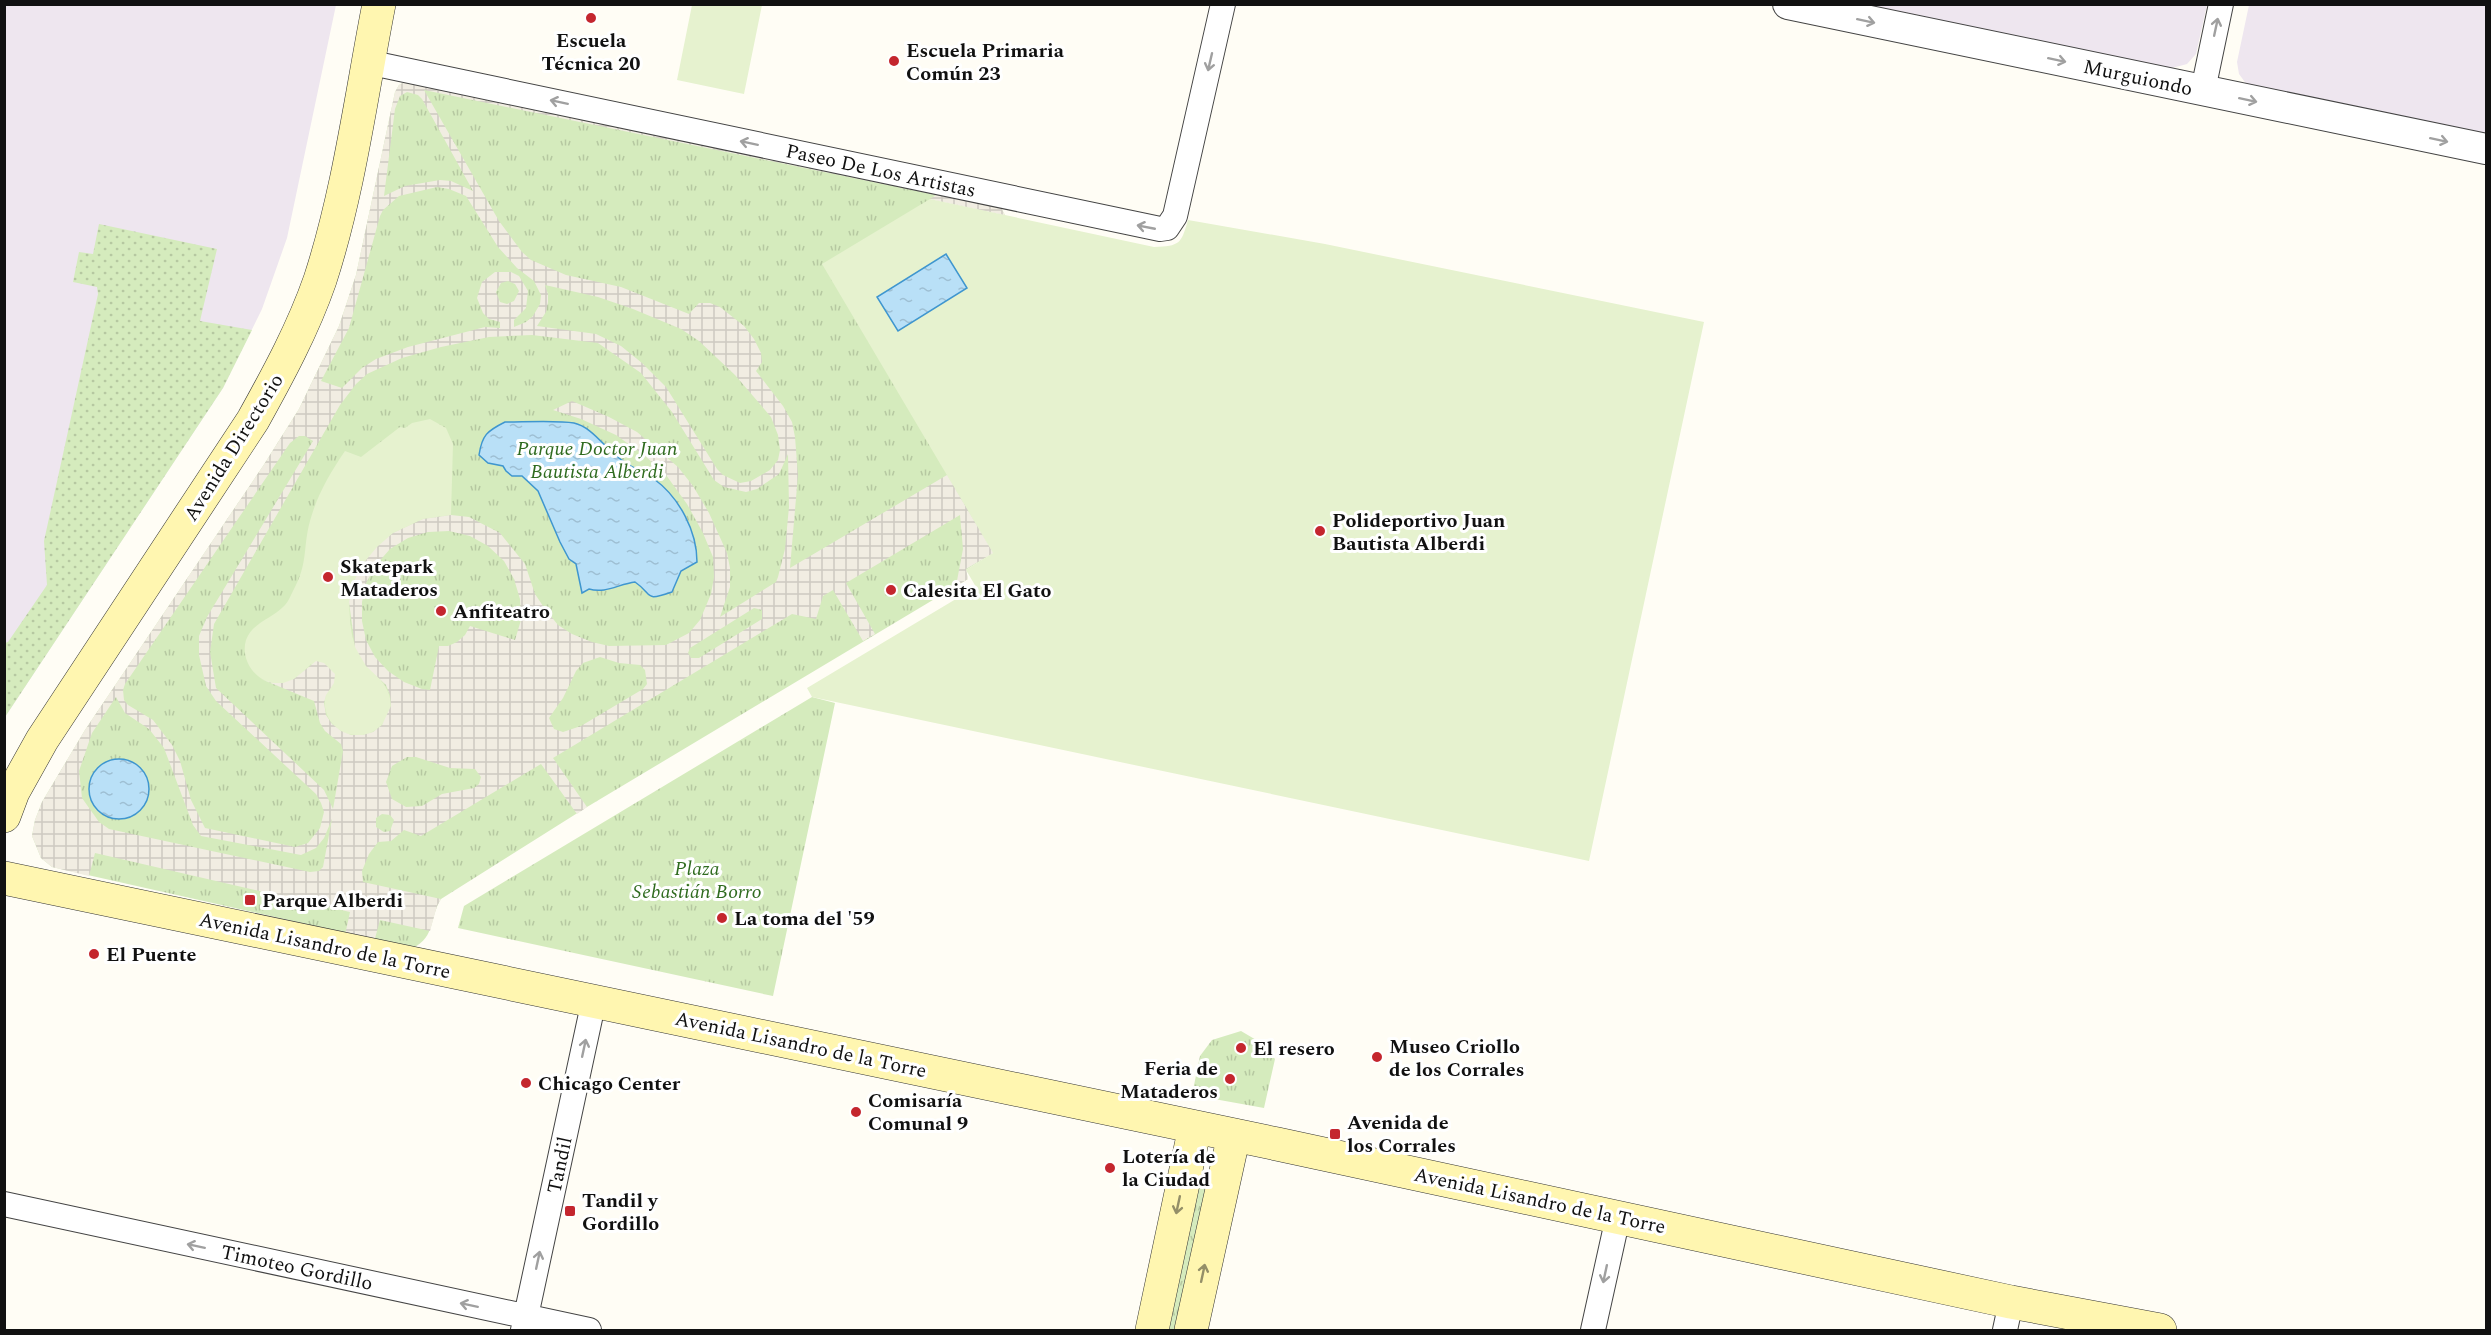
<svg xmlns="http://www.w3.org/2000/svg" width="2491" height="1335" font-family="Spectral,serif">
	<style>
		.industrial { fill: #eee6ef }
		.grass { fill: url(#grass-dots) }
		.park { fill: url(#park-tufts) }
		.pitch { fill: #e6f2cf }
		.plaza { fill: url(#plaza-grid); fill-rule: evenodd }
		.water { fill: url(#water-ripples); stroke: #3f96cf; stroke-width: 1.5 }
		.lines { fill: none; stroke-linecap: round; stroke-linejoin: round }
		.minor-casing { stroke: #444; stroke-width: 26 }
		.tertiary-casing { stroke: #444; stroke-width: 32 }
		.secondary-casing { stroke: #333; stroke-width: 34 }
		.minor { stroke: #fff; stroke-width: 24 }
		.tertiary { stroke: #fff; stroke-width: 30 }
		.secondary { stroke: #fff6b0; stroke-width: 33 }
		.oneway { stroke: #a0a0a0 }
		.oneway2 { stroke: #948f68 }
		.poi-dot { fill: #c4262e; stroke: #fff; stroke-width: 2 }
		.labels { text-anchor: middle; stroke-width: 6; stroke-linejoin: round; paint-order: stroke }
		.poi-label { font-size: 20px; font-weight: bold; fill: #111; stroke: #fff; text-anchor: start }
		.street-label { font-size: 20px; fill: #111; stroke: #fff }
		.park-label { font-size: 20px; font-style: italic; fill: #2f6b1f; stroke: #fff }
	</style>
	<defs>
		<pattern id="grass-dots" width="8" height="8" patternUnits="userSpaceOnUse" patternTransform="scale(1.5)"><rect width="8" height="8" fill="#d5ebbd"/><path d="M2 2h.1M6 6h.1" fill="none" stroke="#b6c8a1" stroke-width="1.8" stroke-linecap="round"/></pattern>
		<pattern id="park-tufts" width="24" height="20" patternUnits="userSpaceOnUse" patternTransform="scale(1.5)"><rect width="24" height="20" fill="#d5ebbd"/><path d="M3 7l-1-3M5 7V3M7 7l1-3M15 17l-1-3M17 17v-4M19 17l1-3" fill="none" stroke="#b6c8a1"/></pattern>
		<pattern id="plaza-grid" width="8" height="8" patternUnits="userSpaceOnUse" patternTransform="scale(1.5)"><rect width="8" height="8" fill="#f1ede2"/><path d="M0 4h8M4 0v8" fill="none" stroke="#cecac1"/></pattern>
		<pattern id="water-ripples" width="26" height="14" patternUnits="userSpaceOnUse" patternTransform="scale(1.5)"><rect width="26" height="14" fill="#b9e0f7"/><path d="M2 4q2-2 4 0t4 0M15 11q2-2 4 0t4 0" fill="none" stroke="#9ebfd3"/></pattern>
	</defs>
	<rect width="100%" height="100%" fill="#fffdf5"/>
	<path class="industrial" d="M5 5H336L287 238 262 309 223 388 5 717Z
		M1869 5 2207 4V5L2196 54 2187 64 2172 68Z
		M2249 5H2486V138L2250 89 2239 74 2237 62Z"/>
	<path class="grass" d="M99 224 217 249 200 321 252 330 223 388 5 717V643L8 642 47 585 44 541 98 294 97 287 73 282 79 252 93 254Z"/>
	<path class="park" d="M408 80 1000 206 1005 215 930 199 958 492 993 553 966 570 968 579 587 807 441 899C429 918 436 936 413 948L52 867 41 858 32 836 35 820 42 802 85 730 263 466 299 409 339 326 356 275 395 92 399 85Z
		M812 697 835 703 773 996 458 928 464 906Z
		M1241 1031 1263 1044 1275 1059 1264 1108 1192 1095 1200 1056 1212 1040Z
		M1193 1182 1210 1186 1180 1330H1162Z"/>
	<path class="pitch" d="M692 5H762L744 94 677 80Z
		M930 199 1154 247C1180 246 1181 244 1188 220L1325 244 1704 322 1589 861 812 697 807 688 976 587 966 570 993 553 822 264Z
		M430 419 446 428 453 444 451 515 423 519 393 533 349 602C350 616 350 635 356 647 368 672 406 692 384 722 377 731 367 736 356 735 340 735 327 722 325 707 324 702 326 697 325 693 322 683 315 673 311 664 303 672 296 680 285 683 261 688 239 663 246 640 252 623 271 619 283 607 289 602 291 594 295 587 308 562 303 546 310 521 317 495 330 473 345 451L361 457 400 427 405 428 412 423Z"/>
	<path class="plaza" d="M408 80 1000 206 1005 215 930 199 936 195 424 90 499 221 522 252 531 260 566 275 621 287 689 314 699 303H710L720 307 744 326 754 339 761 353 762 362 756 371 783 406 792 422 795 437 798 475 790 568 947 475 993 553 966 569 968 579 956 586 963 549 960 515 846 583 875 634 863 641 833 590 823 596 816 619 792 614 553 758 587 807 577 814 541 764 421 836 404 830 391 841 378 842 369 854 362 871 363 882 441 899 437 906 430 931 380 920 374 942 345 935 350 912 95 853 89 876 52 867 41 858 32 836 35 820 42 802 85 730 263 466 299 409 339 326 356 275 395 92 399 85ZM407 92 418 95 422 99 473 191 451 181 440 180 405 186 384 196 395 109 400 96ZM437 187 449 189 466 196 498 247 517 268 534 281 541 295 540 304 533 316 526 322 514 327V320L526 308 528 291 519 276 511 272H495L482 282 477 298 483 313 489 319 500 322V328L485 327 408 347 376 359 362 368 342 388 321 381 349 328 380 216 383 210 399 196ZM508 281 515 284 519 291 514 301 507 304 500 302 496 292 501 283ZM545 285 598 297 633 309 681 329 699 341 735 375 771 417 778 435 780 450 778 460 770 470 751 481 740 483 723 475 717 469 666 387 642 363 621 346 596 334 537 326 546 312 548 302V294ZM532 335 598 343 641 373 672 412 714 480 724 487 746 492 757 489 779 474 788 454 789 507 785 549 778 577 776 582 720 617 730 587V568L727 553 709 513 693 486 678 467 637 432 609 417 572 401 553 410 581 419 616 435 644 455 666 475 687 504 703 533 713 557 714 577 711 594 700 620 689 633 666 645 609 646 592 642 572 634 558 625 545 609 535 594 525 564 500 533 469 517 451 515 423 519 393 533 377 547 361 566 353 584 349 602 355 647 366 666 386 685 390 695 391 706 382 725 373 732 363 735H351L341 731 332 724 326 715 324 703 326 695 334 683 335 674 324 663 316 661 294 679 283 683H272L261 679 314 701 320 723 325 731 341 744 343 751 333 809 324 790 216 688 210 652 214 624 340 405 356 384 367 374 402 358 441 347 489 337ZM299 436H305L313 441 207 617 199 636V655L206 686 216 701 316 794 321 803 324 812 320 828 308 843 295 847 205 828 191 800 180 761 172 745 153 720 128 705 124 700 123 690 125 684 290 443ZM449 531 470 536 488 546 504 561 514 579 520 599 521 620 515 640 470 626 465 635 457 642 448 646H439L430 690 422 689 404 682 388 671 375 657 366 640 362 621V602L366 583 376 565 390 549 408 538 428 532ZM754 608 762 610V619L699 658H691L688 653 690 648ZM600 657 619 663 640 665 645 670 647 684 643 689 581 726 563 732 554 729 549 718 563 698 576 671 583 663ZM116 697 125 713 149 729 164 748 193 825 201 836 301 855 316 848 324 838 332 819 323 867 319 871 310 872 109 829 99 822 82 798 79 771 92 733ZM407 757H416L450 768 475 769 481 777 479 784 474 788 442 794 422 806 406 807 392 799 386 782 392 766ZM382 814 390 815 394 820 390 831 384 832 376 827V818Z"/>
	<path class="water" d="M946 254 967 288 898 331 877 297Z
		M505 422C523 422 558 420 574 423 592 427 604 447 618 457 628 467 642 470 654 479 679 497 697 531 697 562L681 571 672 592C643 602 654 595 635 582 619 584 605 594 589 589L582 593 576 564 569 559 560 542 538 491 522 476H512L506 471 503 466 488 463 479 455C482 435 487 431 505 422Z
		M89 789a30 30 0 1 1 60 0a30 30 0 1 1-60 0Z"/>
	<g class="lines">
		<g class="minor-casing">
			<path id="minor" d="M367 62 1160 229 1167 228 1175 216 1223 4
				M2203 90 2221 4
				M4 1204 589 1330
				M523 1330 594 1000
				M1593 1330 1618 1217
				M2005 1330 2011 1302"/>
		</g>
		<g class="tertiary-casing">
			<path id="tertiary" d="M1788 4 2486 149"/>
		</g>
		<g class="secondary-casing">
			<path id="secondary" d="M4 816 13 792 42 740 253 420C278 375 303 329 320 280 349 191 361 96 379 4
				M4 878 1277 1144 2011 1302 2160 1330
				M1152 1330 1195 1127
				M1191 1330 1234 1135"/>
		</g>
		<use href="#minor" class="minor"/>
		<use href="#tertiary" class="tertiary"/>
		<use href="#secondary" class="secondary"/>
	</g>
	<defs><path id="oneway-shaft" d="M-6 0H5M1.5-3L5.5 0L1.5 3" fill="none" stroke-width="1.6" stroke-linecap="round" stroke-linejoin="round" transform="scale(1.5)"/></defs>
	<g class="oneway">
		<use href="#oneway-shaft" transform="translate(1866 21) rotate(12)"/>
		<use href="#oneway-shaft" transform="translate(2216 27) rotate(-78)"/>
		<use href="#oneway-shaft" transform="translate(2057 60) rotate(12)"/>
		<use href="#oneway-shaft" transform="translate(1210 62) rotate(103)"/>
		<use href="#oneway-shaft" transform="translate(2248 100) rotate(12)"/>
		<use href="#oneway-shaft" transform="translate(559 102) rotate(-168)"/>
		<use href="#oneway-shaft" transform="translate(2439 140) rotate(12)"/>
		<use href="#oneway-shaft" transform="translate(749 143) rotate(-168)"/>
		<use href="#oneway-shaft" transform="translate(1146 227) rotate(-169)"/>
		<use href="#oneway-shaft" transform="translate(584 1048) rotate(-78)"/>
		<use href="#oneway-shaft" transform="translate(196 1246) rotate(-168)"/>
		<use href="#oneway-shaft" transform="translate(538 1260) rotate(-78)"/>
		<use href="#oneway-shaft" transform="translate(1605 1274) rotate(102)"/>
		<use href="#oneway-shaft" transform="translate(469 1305) rotate(-168)"/>
	</g>
	<g class="oneway2">
		<use href="#oneway-shaft" transform="translate(1178 1205) rotate(102)"/>
		<use href="#oneway-shaft" transform="translate(1203 1273) rotate(-78)"/>
	</g>
	<g class="poi-dot">
		<circle cx="591" cy="18" r="6"/>
		<circle cx="894" cy="61" r="6"/>
		<circle cx="1320" cy="531" r="6"/>
		<circle cx="328" cy="577" r="6"/>
		<circle cx="891" cy="590" r="6"/>
		<circle cx="441" cy="611" r="6"/>
		<rect x="244" y="894" width="12" height="12" rx="3"/>
		<circle cx="722" cy="918" r="6"/>
		<circle cx="94" cy="954" r="6"/>
		<circle cx="1241" cy="1048" r="6"/>
		<circle cx="1377" cy="1057" r="6"/>
		<circle cx="1230" cy="1079" r="6"/>
		<circle cx="526" cy="1083" r="6"/>
		<circle cx="856" cy="1112" r="6"/>
		<rect x="1329" y="1128" width="12" height="12" rx="3"/>
		<circle cx="1110" cy="1168" r="6"/>
		<rect x="564" y="1205" width="12" height="12" rx="3"/>
	</g>
	<g class="labels">
		<g class="poi-label">
			<text x="591" y="47" text-anchor="middle">Escuela<tspan x="591" dy="23">Técnica 20</tspan></text>
			<text x="906" y="57">Escuela Primaria<tspan x="906" dy="23">Común 23</tspan></text>
			<text x="1332" y="527">Polideportivo Juan<tspan x="1332" dy="23">Bautista Alberdi</tspan></text>
			<text x="340" y="573">Skatepark<tspan x="340" dy="23">Mataderos</tspan></text>
			<text x="903" y="597">Calesita El Gato</text>
			<text x="453" y="618">Anfiteatro</text>
			<text x="262" y="907">Parque Alberdi</text>
			<text x="734" y="925">La toma del '59</text>
			<text x="106" y="961">El Puente</text>
			<text x="1389" y="1053">Museo Criollo<tspan x="1389" dy="23">de los Corrales</tspan></text>
			<text x="1253" y="1055">El resero</text>
			<text x="1218" y="1075" text-anchor="end">Feria de<tspan x="1218" dy="23">Mataderos</tspan></text>
			<text x="538" y="1090">Chicago Center</text>
			<text x="868" y="1107">Comisaría<tspan x="868" dy="23">Comunal 9</tspan></text>
			<text x="1347" y="1129">Avenida de<tspan x="1347" dy="23">los Corrales</tspan></text>
			<text x="1122" y="1163">Lotería de<tspan x="1122" dy="23">la Ciudad</tspan></text>
			<text x="582" y="1207">Tandil y<tspan x="582" dy="23">Gordillo</tspan></text>
		</g>
		<g class="street-label">
			<text transform="translate(2138 77) rotate(12)" y="7">Murguiondo</text>
			<text transform="translate(881 170) rotate(12)" y="7">Paseo De Los Artistas</text>
			<text transform="translate(233 447) rotate(-58)" y="7">Avenida Directorio</text>
			<text transform="translate(325 945) rotate(12)" y="7">Avenida Lisandro de la Torre</text>
			<text transform="translate(801 1044) rotate(12)" y="7">Avenida Lisandro de la Torre</text>
			<text transform="translate(559 1165) rotate(-78)" y="7">Tandil</text>
			<text transform="translate(1540 1200) rotate(12)" y="7">Avenida Lisandro de la Torre</text>
			<text transform="translate(297 1267) rotate(12)" y="7">Timoteo Gordillo</text>
		</g>
		<g class="park-label">
			<text x="597" y="455">Parque Doctor Juan<tspan x="597" dy="23">Bautista Alberdi</tspan></text>
			<text x="697" y="875">Plaza<tspan x="697" dy="23">Sebastián Borro</tspan></text>
		</g>
	</g>
	<rect width="2491" height="1335" fill="none" stroke="#111111" stroke-width="12"/>
</svg>
